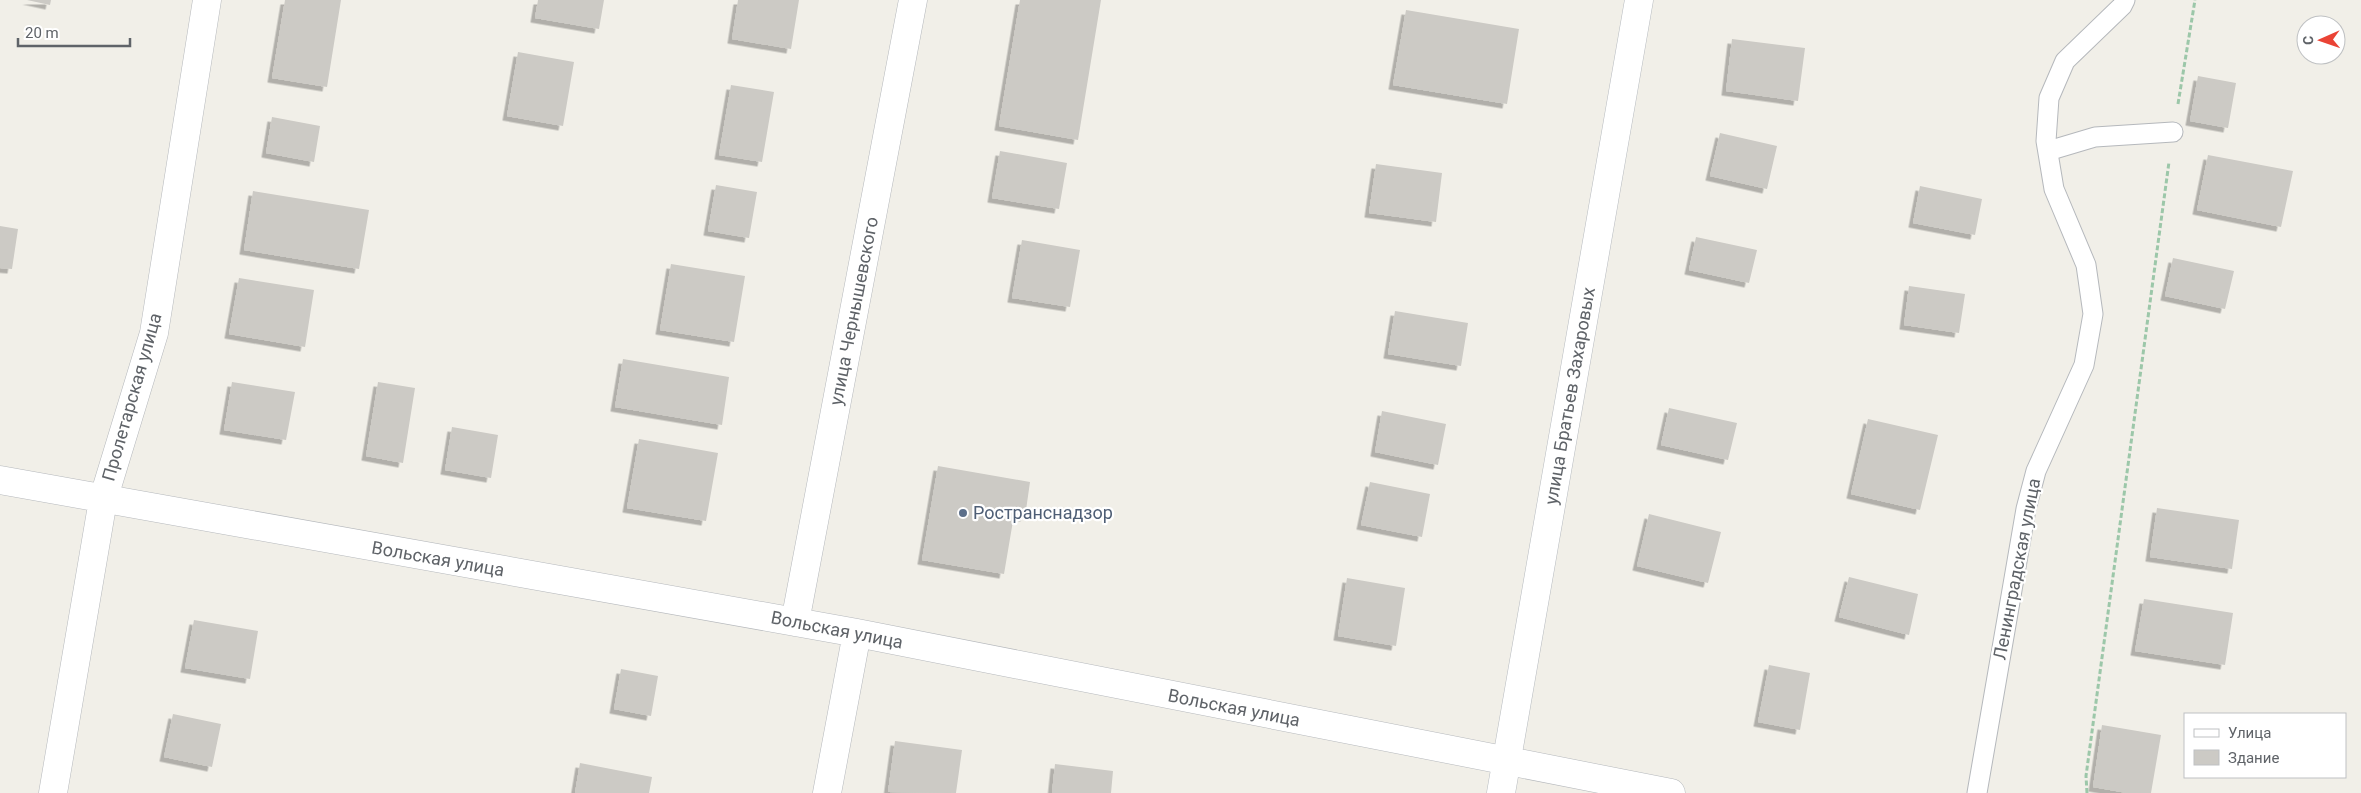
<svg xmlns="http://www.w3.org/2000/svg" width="2361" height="793" font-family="Roboto,sans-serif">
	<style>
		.building { fill: #cccac5; filter: url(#shadow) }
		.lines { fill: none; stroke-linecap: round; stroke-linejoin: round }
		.service-casing { stroke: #b5b8bc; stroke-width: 21 }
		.minor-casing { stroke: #b5b8bc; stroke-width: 29 }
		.secondary-casing { stroke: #b6babf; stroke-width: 29 }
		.path { stroke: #9cc7a9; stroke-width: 3; stroke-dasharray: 5 2.5; stroke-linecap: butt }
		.service { stroke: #fff; stroke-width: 19 }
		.minor { stroke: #fff; stroke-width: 28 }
		.secondary { stroke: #fff; stroke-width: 28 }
		.service-dot { fill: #5c6f8a; stroke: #fff; stroke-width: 2 }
		.labels { text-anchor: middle; stroke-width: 4.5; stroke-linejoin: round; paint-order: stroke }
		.street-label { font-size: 18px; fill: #5f6368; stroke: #fff }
		.service-label { font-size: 18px; fill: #4e5e75; stroke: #fff; text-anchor: start }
	</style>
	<defs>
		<filter id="shadow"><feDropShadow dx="-4.5" dy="4.5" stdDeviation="0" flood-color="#0004"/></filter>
	</defs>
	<rect width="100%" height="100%" fill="#f1efe8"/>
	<path class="building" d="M27 0H51L50 5Z
		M285 0H341L327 87 272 78Z
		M538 0H604L599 29 535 18Z
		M738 0H799L791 49 732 39Z
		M1020 0H1101L1078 140 999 126Z
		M1406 10 1519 29 1507 104 1393 85Z
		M1732 39 1805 48 1798 101 1726 91Z
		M518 52 574 62 563 126 507 116Z
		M2198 76 2236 83 2228 128 2190 121Z
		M731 85 774 92 762 162 719 155Z
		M272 117 320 126 314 162 266 153Z
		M1720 133 1777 146 1767 189 1710 176Z
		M1000 151 1067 163 1059 209 992 198Z
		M2208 155 2293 171 2281 227 2197 210Z
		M1376 164 1442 173 1436 222 1369 213Z
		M716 185 757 192 749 238 708 231Z
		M1920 186 1982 199 1975 235 1913 223Z
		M253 191 369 210 359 269 244 250Z
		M0 226 18 229 12 269 0 268Z
		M1696 237 1757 250 1749 283 1689 270Z
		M1022 240 1080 250 1070 307 1012 298Z
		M2173 258 2234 271 2225 309 2165 296Z
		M671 264 745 276 734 342 660 330Z
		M239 278 314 290 305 347 229 334Z
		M1909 286 1965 294 1959 333 1904 325Z
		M1395 311 1468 323 1461 366 1388 354Z
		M623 359 729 377 722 425 615 407Z
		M232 382 295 392 286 440 224 430Z
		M378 382 415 388 403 463 366 456Z
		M1669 408 1737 423 1728 460 1661 445Z
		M1382 411 1446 424 1438 465 1375 452Z
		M1868 419 1938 435 1920 510 1851 494Z
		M452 427 498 435 491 478 445 470Z
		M639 439 718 453 706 521 627 508Z
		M938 466 1030 482 1025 517 1014 515 1004 574 922 560Z
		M1370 482 1430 494 1422 537 1361 525Z
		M2157 508 2239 520 2232 569 2150 557Z
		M1649 514 1721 532 1708 583 1637 566Z
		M1849 577 1918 594 1909 635 1839 617Z
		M1347 578 1405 588 1396 646 1338 636Z
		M2144 599 2233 613 2225 665 2135 651Z
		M194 620 258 631 250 679 185 668Z
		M1769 665 1810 673 1800 730 1758 722Z
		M621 669 658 676 651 716 614 709Z
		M173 714 221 724 212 767 164 757Z
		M2102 725 2161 735 2151 793H2127L2093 787Z
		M895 741 962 750 956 793 888 792Z
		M580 763 652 777 649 793H575Z
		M1055 764 1113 771 1111 793H1052Z"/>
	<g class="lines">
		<g class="service-casing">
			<path id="service" d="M2048 151 2095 137 2173 132
				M1977 793 2026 509 2036 471 2084 365 2093 314 2086 265 2054 189 2046 141 2049 98 2065 61 2122 6 2125 0"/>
		</g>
		<g class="minor-casing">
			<path id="minor" d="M0 480 857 633 1671 793
				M795 622 913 0
				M53 793 103 500 154 333 207 0
				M827 793 857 633"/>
		</g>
		<g class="secondary-casing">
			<path id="secondary" d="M1501 793 1639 0"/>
		</g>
		<path class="path" d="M2178 104 2195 0
			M2087 793 2086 776 2169 162"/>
		<use href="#service" class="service"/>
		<use href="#minor" class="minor"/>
		<use href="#secondary" class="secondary"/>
	</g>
	<circle class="service-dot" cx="963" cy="513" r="5"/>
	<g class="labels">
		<g class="street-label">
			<text transform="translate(854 311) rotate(-79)" y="6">улица Чернышевского</text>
			<text transform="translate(1570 396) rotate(-80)" y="6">улица Братьев Захаровых</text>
			<text transform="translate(132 397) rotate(-74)" y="6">Пролетарская улица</text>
			<text transform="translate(438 559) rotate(10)" y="6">Вольская улица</text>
			<text transform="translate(2017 569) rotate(-79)" y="6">Ленинградская улица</text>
			<text transform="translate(837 630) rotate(11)" y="6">Вольская улица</text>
			<text transform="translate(1234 708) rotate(11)" y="6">Вольская улица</text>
		</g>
		<g class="service-label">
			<text x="973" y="519">Ространснадзор</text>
		</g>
	</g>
	<rect x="2184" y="713" width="162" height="65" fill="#ffffff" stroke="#bfc1c3"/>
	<rect x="2194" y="729" width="25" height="8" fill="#ffffff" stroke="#bfc1c3"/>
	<text x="2228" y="738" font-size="15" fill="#5f6368">Улица</text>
	<rect x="2194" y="750" width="25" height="15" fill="#cccac5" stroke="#bfc1c3"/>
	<text x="2228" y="763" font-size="15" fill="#5f6368">Здание</text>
	<g transform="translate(2321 40) rotate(268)"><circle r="24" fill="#ffffff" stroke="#bfc1c3"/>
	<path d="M0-4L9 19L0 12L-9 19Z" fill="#ea4335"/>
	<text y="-8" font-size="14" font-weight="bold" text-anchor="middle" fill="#5f6368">С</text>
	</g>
	<path d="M18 38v8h112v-8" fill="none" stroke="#5f6368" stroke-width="2.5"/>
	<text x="25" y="38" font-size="15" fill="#5f6368" stroke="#ffffff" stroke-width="4" paint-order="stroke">20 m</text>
</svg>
